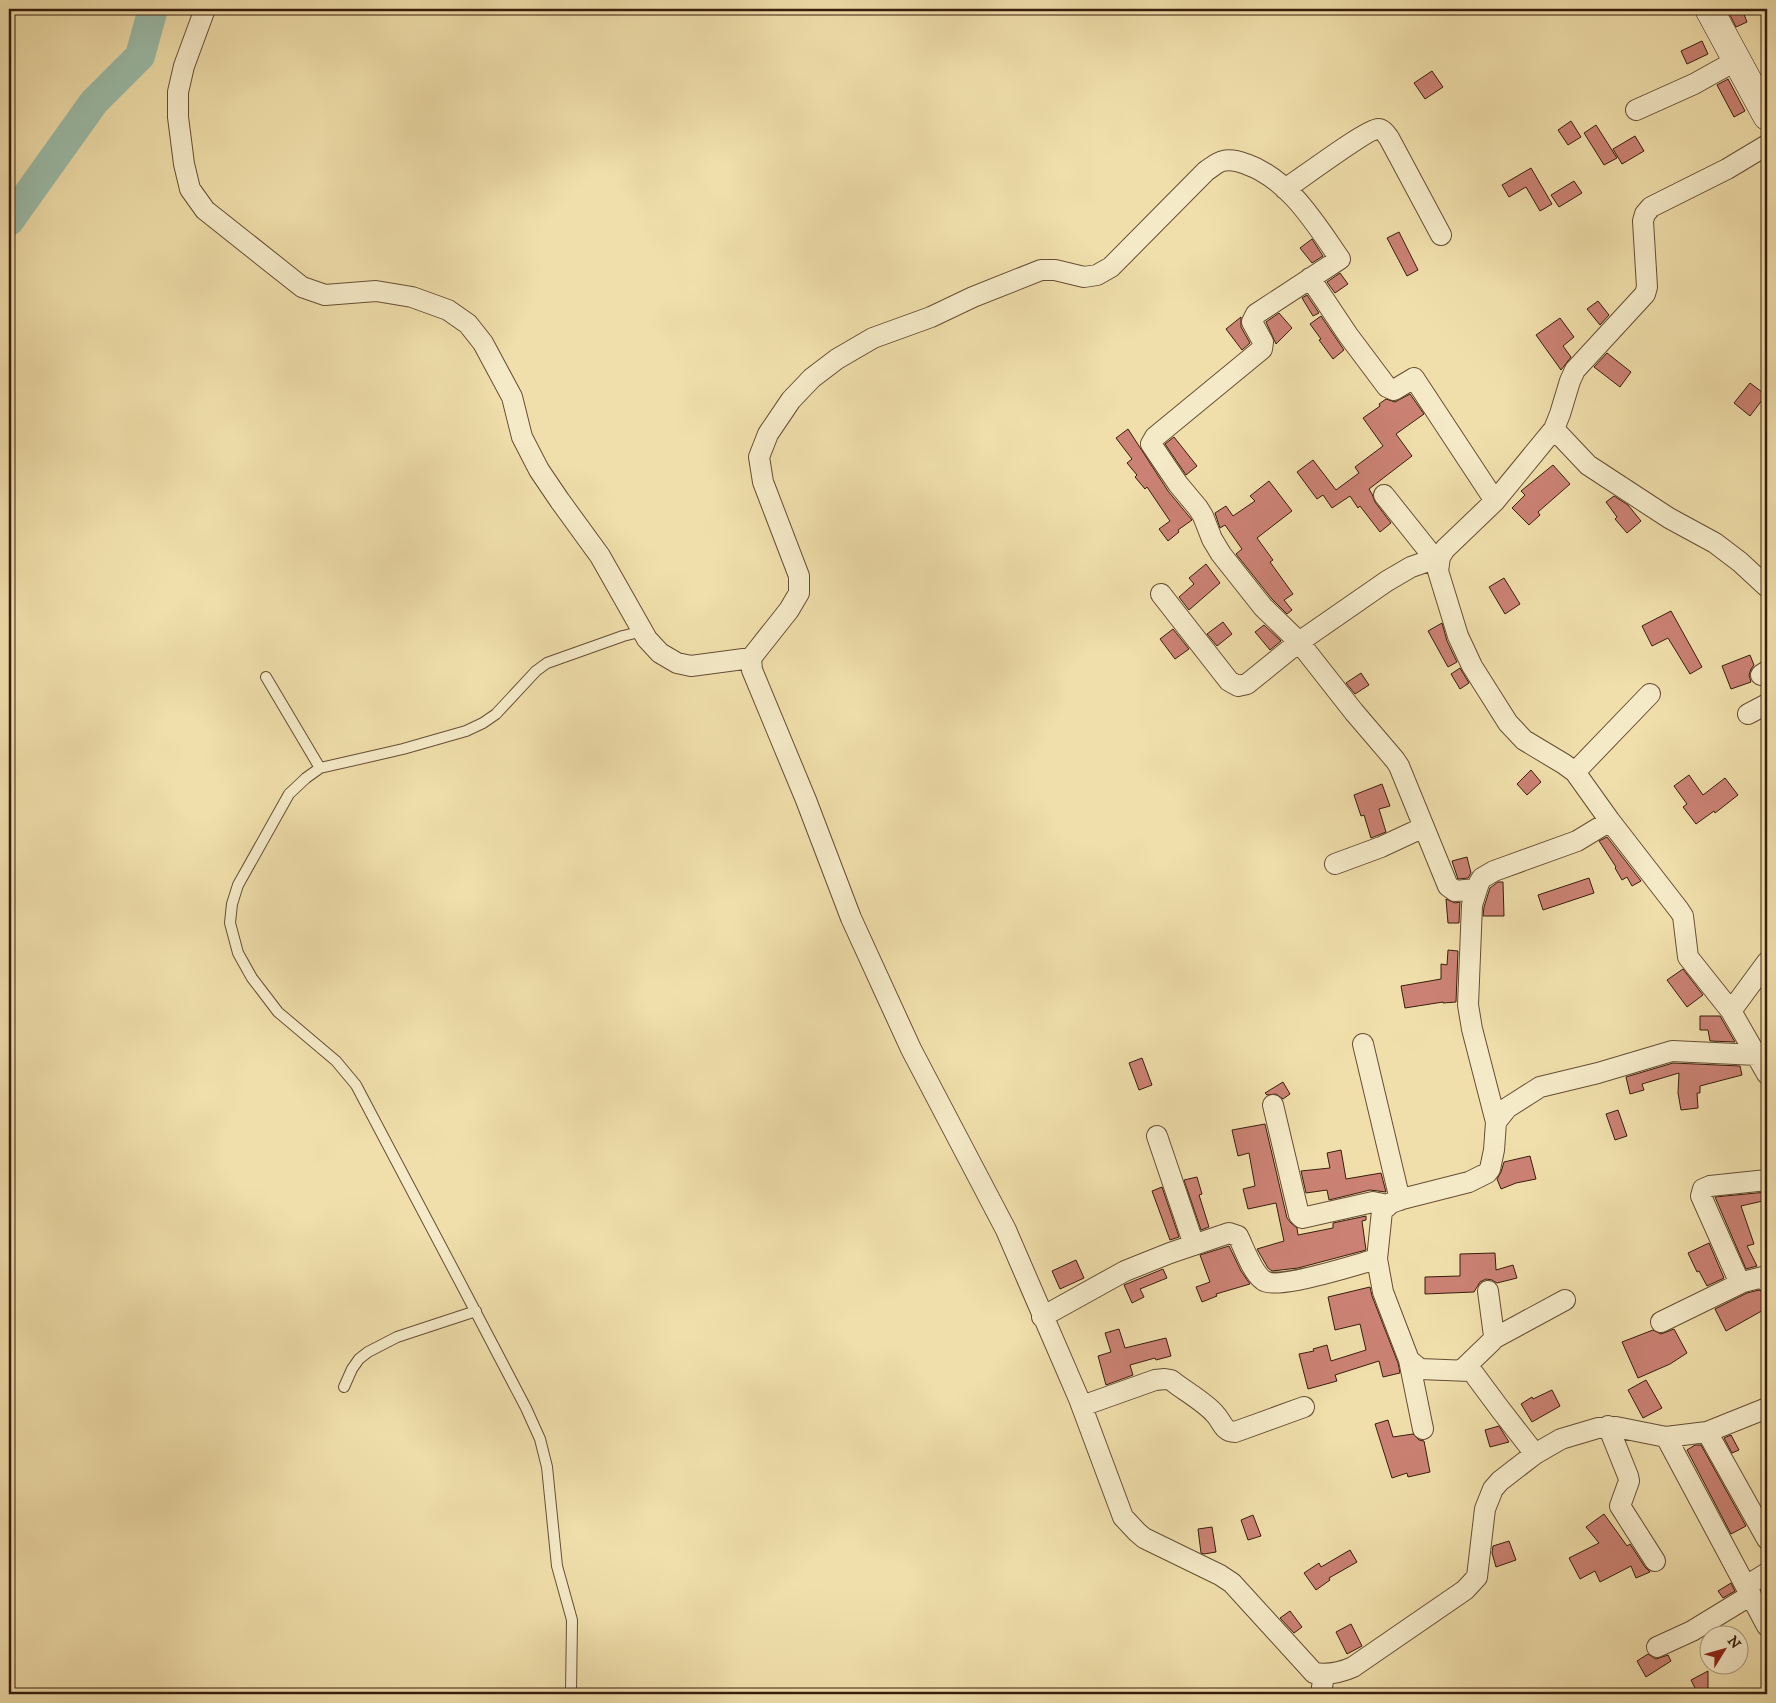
<svg xmlns="http://www.w3.org/2000/svg" width="1776" height="1703" font-family="'IM FELL DW Pica',serif">
	<style>
		.lines { fill: none; stroke-linecap: round; stroke-linejoin: round }
		.river { stroke: #9abdaa; stroke-width: 30 }
		.building { fill: #cb8274; stroke: #381d0d }
		.lane-casing { stroke: #664e34; stroke-width: 12 }
		.street-casing { stroke: #664e34; stroke-width: 22 }
		.secondary-casing { stroke: #381d0d; stroke-width: 29 }
		.path { stroke: #381d0d; stroke-width: 3; stroke-dasharray: 4 2.5; stroke-linecap: butt }
		.lane { stroke: #f5eac8; stroke-width: 10 }
		.street { stroke: #f5eac8; stroke-width: 20 }
		.secondary { stroke: #f5eac8; stroke-width: 28 }
	</style>
	<rect width="100%" height="100%" fill="#f0dfab"/>
	<filter id="stains"><feTurbulence type="fractalNoise" baseFrequency=".004" numOctaves="4"/><feColorMatrix values="0 0 0 0 .2 0 0 0 0 .09 0 0 0 0 .02 0 0 0 .5 -.17"/></filter>
	<radialGradient id="worn" r=".72"><stop offset=".6" stop-color="#630" stop-opacity="0"/><stop offset="1" stop-color="#630" stop-opacity=".3"/></radialGradient>
	<g class="lines">
		<path class="river" d="M9 221 94 102 140 56 153 9"/>
	</g>
	<path class="building" d="M1727 9H1742L1747 22 1736 27Z
		M1702 41 1708 54 1687 64 1681 51Z
		M1432 71 1443 87 1425 99 1414 83Z
		M1728 79 1745 111 1734 117 1717 85Z
		M1571 121 1581 137 1568 145 1558 130Z
		M1596 125 1617 158 1604 165 1584 133Z
		M1635 136 1644 151 1622 164 1613 149Z
		M1531 168 1552 204 1540 211 1526 187 1509 197 1502 185Z
		M1574 181 1582 193 1559 207 1551 195Z
		M1399 232 1418 270 1407 276 1387 238Z
		M1312 239 1323 256 1312 263 1300 248Z
		M1340 273 1348 284 1335 293 1327 282Z
		M1307 295 1319 313 1313 316 1302 298Z
		M1598 301 1609 315 1600 325 1587 309Z
		M1279 313 1292 328 1276 344 1266 322Z
		M1321 316 1344 350 1333 359 1319 340 1321 339 1310 324Z
		M1241 317V327L1250 343 1242 350 1226 329Z
		M1560 318 1574 337 1563 346 1571 357 1561 370 1536 335Z
		M1607 353 1631 372 1620 387 1594 367Z
		M1750 383 1766 395 1750 416 1734 403Z
		M1410 394 1424 414 1396 434 1412 456 1369 489 1372 494 1375 502 1391 523 1380 532 1360 506 1358 508 1350 496 1332 508 1323 495 1317 499 1297 472 1313 460 1336 490 1359 473 1355 467 1383 446 1363 418 1380 406 1379 404 1386 399 1395 402Z
		M1128 429 1168 491 1192 520 1178 530 1179 532 1168 541 1159 529 1170 521 1147 487 1145 489 1135 477 1137 475 1127 463 1132 459 1116 438Z
		M1174 437 1197 466 1186 475 1165 444Z
		M1553 465 1570 484 1538 512 1540 515 1529 525 1512 508 1525 495 1521 491Z
		M1269 481 1292 511 1257 538 1273 560 1270 562 1293 594 1284 600 1292 610 1287 614 1272 599 1236 554 1242 549 1225 525 1220 528 1215 513 1226 506 1233 516 1255 501 1250 496Z
		M1614 496 1628 505 1641 521 1627 533 1615 519 1617 517 1606 502Z
		M1206 564 1220 583 1189 610 1179 597 1194 584 1189 578Z
		M1504 578 1520 604 1505 614 1489 587Z
		M1671 611 1702 667 1690 674 1668 638 1652 646 1642 626Z
		M1223 622 1232 634 1217 646 1207 634Z
		M1442 623 1447 641 1457 662 1448 667 1428 631Z
		M1264 625 1281 641 1270 650 1255 632Z
		M1173 629 1189 649 1175 659 1160 639Z
		M1750 655 1754 665 1751 669 1749 675 1751 682 1731 689 1722 666Z
		M1460 668 1469 683 1460 689 1451 674Z
		M1361 673 1369 685 1355 694 1346 683Z
		M1531 770 1541 782 1527 795 1517 784Z
		M1689 775 1703 795 1725 778 1738 795 1715 813 1714 811 1696 824 1683 807 1687 804 1674 786Z
		M1382 784 1390 806 1379 809 1386 832 1371 838 1364 815 1361 816 1354 795Z
		M1607 837 1641 881 1632 886 1627 877 1622 880 1615 868 1616 867 1599 841Z
		M1467 857 1471 873 1468 878 1458 879 1452 861Z
		M1589 878 1594 893 1543 910 1538 895Z
		M1498 882H1503L1504 916H1483L1484 907 1490 888Z
		M1446 899 1455 903 1460 902 1459 923H1448Z
		M1448 950 1458 951 1456 1002 1443 1003V1002L1405 1008 1401 986 1441 979V964L1447 965Z
		M1683 969 1703 995 1687 1007 1667 980Z
		M1700 1016H1720L1735 1042 1710 1041 1708 1030H1700Z
		M1142 1058 1152 1085 1139 1090 1129 1063Z
		M1673 1063 1740 1066 1742 1075 1700 1086V1093H1697L1698 1108 1681 1110 1678 1093 1679 1073 1642 1084 1644 1090 1630 1094 1626 1077Z
		M1283 1082 1290 1094 1283 1099 1276 1094 1267 1095 1265 1093Z
		M1618 1110 1627 1136 1615 1140 1606 1114Z
		M1265 1124 1287 1218 1291 1223 1297 1228 1298 1235 1333 1228V1223L1366 1216V1220L1362 1221 1366 1250 1298 1268 1272 1271 1268 1268 1257 1249 1284 1241 1276 1203 1248 1209 1243 1189 1255 1186 1249 1153 1238 1156 1232 1130Z
		M1341 1150 1346 1179 1381 1173 1386 1192 1370 1190 1329 1200 1327 1190 1306 1193 1301 1171 1330 1168 1327 1153Z
		M1530 1156 1536 1179 1516 1183 1501 1189 1497 1179 1501 1172 1504 1162Z
		M1197 1177 1202 1194 1199 1195 1209 1227 1201 1230 1184 1180Z
		M1162 1187 1179 1237 1170 1240 1152 1191Z
		M1767 1192V1200L1741 1206 1754 1244 1747 1246 1757 1266 1746 1269 1715 1197Z
		M1709 1243 1724 1278 1707 1286 1699 1271 1697 1272 1688 1253Z
		M1229 1246 1241 1271 1250 1284 1216 1294 1217 1296 1202 1302 1196 1287 1210 1282 1200 1255Z
		M1495 1253 1496 1270 1513 1265 1517 1278 1497 1283 1492 1280 1486 1279 1480 1282 1474 1292 1425 1294V1277L1460 1276V1254Z
		M1076 1260 1084 1278 1060 1289 1052 1271Z
		M1163 1269 1167 1278 1140 1289 1144 1297 1132 1303 1124 1285Z
		M1370 1287 1372 1296 1398 1363 1400 1373 1383 1377 1379 1361 1335 1375 1337 1381 1308 1389 1299 1354 1314 1351 1313 1349 1327 1345 1331 1361 1366 1350 1360 1324 1335 1330 1328 1297Z
		M1759 1290 1767 1294V1308L1726 1331 1715 1309 1747 1293Z
		M1119 1329 1125 1348 1166 1338 1171 1356 1156 1360 1155 1358 1130 1365 1133 1375 1106 1385 1098 1356 1111 1352 1105 1333Z
		M1674 1329 1687 1353 1670 1364 1638 1378 1622 1342 1653 1330 1661 1334Z
		M1646 1380 1662 1408 1643 1418 1628 1390Z
		M1552 1390 1560 1406 1532 1422 1521 1404 1532 1397 1533 1399Z
		M1388 1420 1393 1437 1413 1434 1419 1440 1424 1441 1430 1472 1408 1477 1407 1473 1392 1478 1375 1424Z
		M1499 1426 1509 1442 1490 1447 1485 1430Z
		M1731 1435 1739 1450 1732 1453 1724 1438Z
		M1695 1445H1701L1746 1526 1731 1534 1687 1450Z
		M1604 1514 1627 1546 1630 1544 1645 1567 1650 1572 1636 1578 1631 1566 1600 1582 1595 1571 1580 1579 1569 1558 1599 1543 1586 1527Z
		M1253 1515 1261 1536 1248 1540 1241 1520Z
		M1212 1527 1216 1552 1204 1554 1201 1553 1198 1529Z
		M1509 1541 1516 1560 1496 1567 1492 1553 1493 1546Z
		M1350 1550 1357 1562 1329 1578 1330 1580 1316 1590 1304 1573 1319 1563 1321 1567Z
		M1731 1583 1735 1591 1723 1598 1718 1591Z
		M1290 1611 1302 1627 1294 1633 1280 1618Z
		M1351 1624 1362 1646 1347 1654 1336 1632Z
		M1648 1654 1656 1659 1668 1655 1671 1661 1646 1677 1637 1661Z
		M1708 1671V1688L1698 1694 1691 1680Z"/>
	<g class="lines">
		<g class="lane-casing">
			<path id="lane" d="M266 677 320 768
				M344 1387 352 1369 359 1359 368 1352 397 1337 476 1311
				M571 1694 572 1620 557 1566 547 1467 540 1439 526 1408 461 1284 356 1085 336 1061 278 1012 252 978 238 953 230 923 232 904 238 885 289 794 306 778 320 768 403 749 466 731 483 723 496 714 536 671 547 663 623 636 643 631"/>
		</g>
		<g class="street-casing">
			<path id="street" d="M205 9 184 66 178 92V117L184 164 190 189 205 210 302 287 325 295 376 291 412 297 448 310 468 324 483 343 512 397 522 437 539 470 560 501 600 556 647 639 660 653 677 663 691 666 751 658
				M1636 110 1694 84 1737 60
				M1767 145 1727 169 1651 207 1645 214 1643 221 1647 287 1645 294 1575 370 1570 381 1560 414 1554 429 1495 501 1445 549 1440 557 1438 571 1458 636 1472 666 1508 723 1524 740 1564 764 1575 772 1610 821 1679 910 1683 916 1688 957 1731 1011 1767 1074
				M1285 189C1299 180 1367 129 1378 129 1383 129 1386 134 1389 138L1441 235
				M1310 278 1348 335 1387 387 1394 390 1414 378 1495 501
				M1554 429 1588 465 1669 518 1715 543 1740 562 1767 587
				M1384 495 1435 559
				M1161 594 1229 681 1238 686 1247 684 1299 642 1387 581 1411 567 1440 557
				M1761 675 1767 671
				M1748 714 1767 704
				M1575 772 1650 694
				M1335 864 1381 847 1424 827
				M1476 889 1455 891 1448 886 1399 766 1395 760 1354 712 1299 642 1263 607 1221 554 1212 539 1203 516 1198 508 1178 484 1151 444 1155 437 1262 349 1263 342 1252 322 1256 314 1340 259C1315 223 1289 179 1246 164 1238 161 1230 159 1223 161 1217 162 1211 168 1206 171L1111 267 1097 275 1084 277 1055 270H1041L973 297 931 317 873 338 837 359 812 378 791 400 768 434 759 457 763 482 799 576V593L789 610 751 658 752 670 806 800 851 918 911 1049 1006 1230 1079 1399 1123 1517 1137 1532 1144 1538 1220 1575 1232 1583 1314 1673C1328 1675 1340 1673 1353 1667L1465 1590 1477 1577 1485 1509 1493 1489 1500 1481 1535 1454 1561 1439 1598 1428 1616 1427 1666 1437 1707 1432 1767 1408
				M1731 1011 1767 962
				M1363 1044 1400 1200
				M1273 1105 1299 1215 1302 1218 1373 1202 1388 1205
				M1496 1122 1472 1029 1468 1005 1472 905 1479 883 1482 878 1494 871 1577 841 1610 821
				M1157 1136 1194 1245
				M1767 1180 1710 1186 1703 1189 1701 1196 1738 1279 1743 1282 1763 1277 1767 1282
				M1042 1317 1125 1271 1170 1253 1229 1233 1238 1236C1244 1248 1252 1272 1263 1280 1276 1291 1358 1264 1377 1259
				M1661 1322 1743 1282
				M1493 1339 1565 1300
				M1409 1360 1423 1429
				M1462 1370 1492 1341 1494 1336 1488 1291
				M1082 1406 1155 1380 1165 1379 1171 1380C1183 1390 1205 1402 1215 1414 1222 1421 1223 1432 1235 1432L1304 1407
				M1608 1426 1628 1476 1629 1481 1620 1506 1655 1561
				M1707 1432 1767 1539
				M1666 1437 1767 1626
				M1535 1454 1500 1409 1474 1374 1470 1371 1420 1369 1409 1360 1383 1292 1377 1259 1382 1211 1391 1203 1402 1199 1469 1182 1487 1173 1490 1169 1494 1150 1496 1122 1507 1108 1540 1087 1598 1073 1672 1051 1757 1055
				M1746 1586 1767 1573
				M1657 1647 1692 1631 1751 1595
				M1321 1694 1324 1674"/>
		</g>
		<g class="secondary-casing">
			<path id="secondary" d="M1709 9 1767 116"/>
		</g>
		<path class="path" d="M9 27 15 9"/>
		<use href="#lane" class="lane"/>
		<use href="#street" class="street"/>
		<use href="#secondary" class="secondary"/>
	</g>
	<rect width="1776" height="1703" fill="none" stroke="#f0dfab" stroke-width="30"/>
	<rect x="10" y="10" width="1756" height="1683" fill="none" stroke="#381d0d" stroke-width="2.5"/>
	<rect x="15" y="15" width="1746" height="1673" fill="none" stroke="#381d0d"/>
	<g transform="translate(1724 1650) rotate(53)"><circle r="24" fill="#f5eac8" stroke="#a9987d"/>
	<path d="M0-4L9 19L0 12L-9 19Z" fill="#8f2418"/>
	<text y="-8" font-size="14" font-weight="bold" text-anchor="middle" fill="#381d0d">N</text>
	</g>
	<rect width="100%" height="100%" filter="url(#stains)"/>
	<rect width="100%" height="100%" fill="url(#worn)"/>
</svg>
